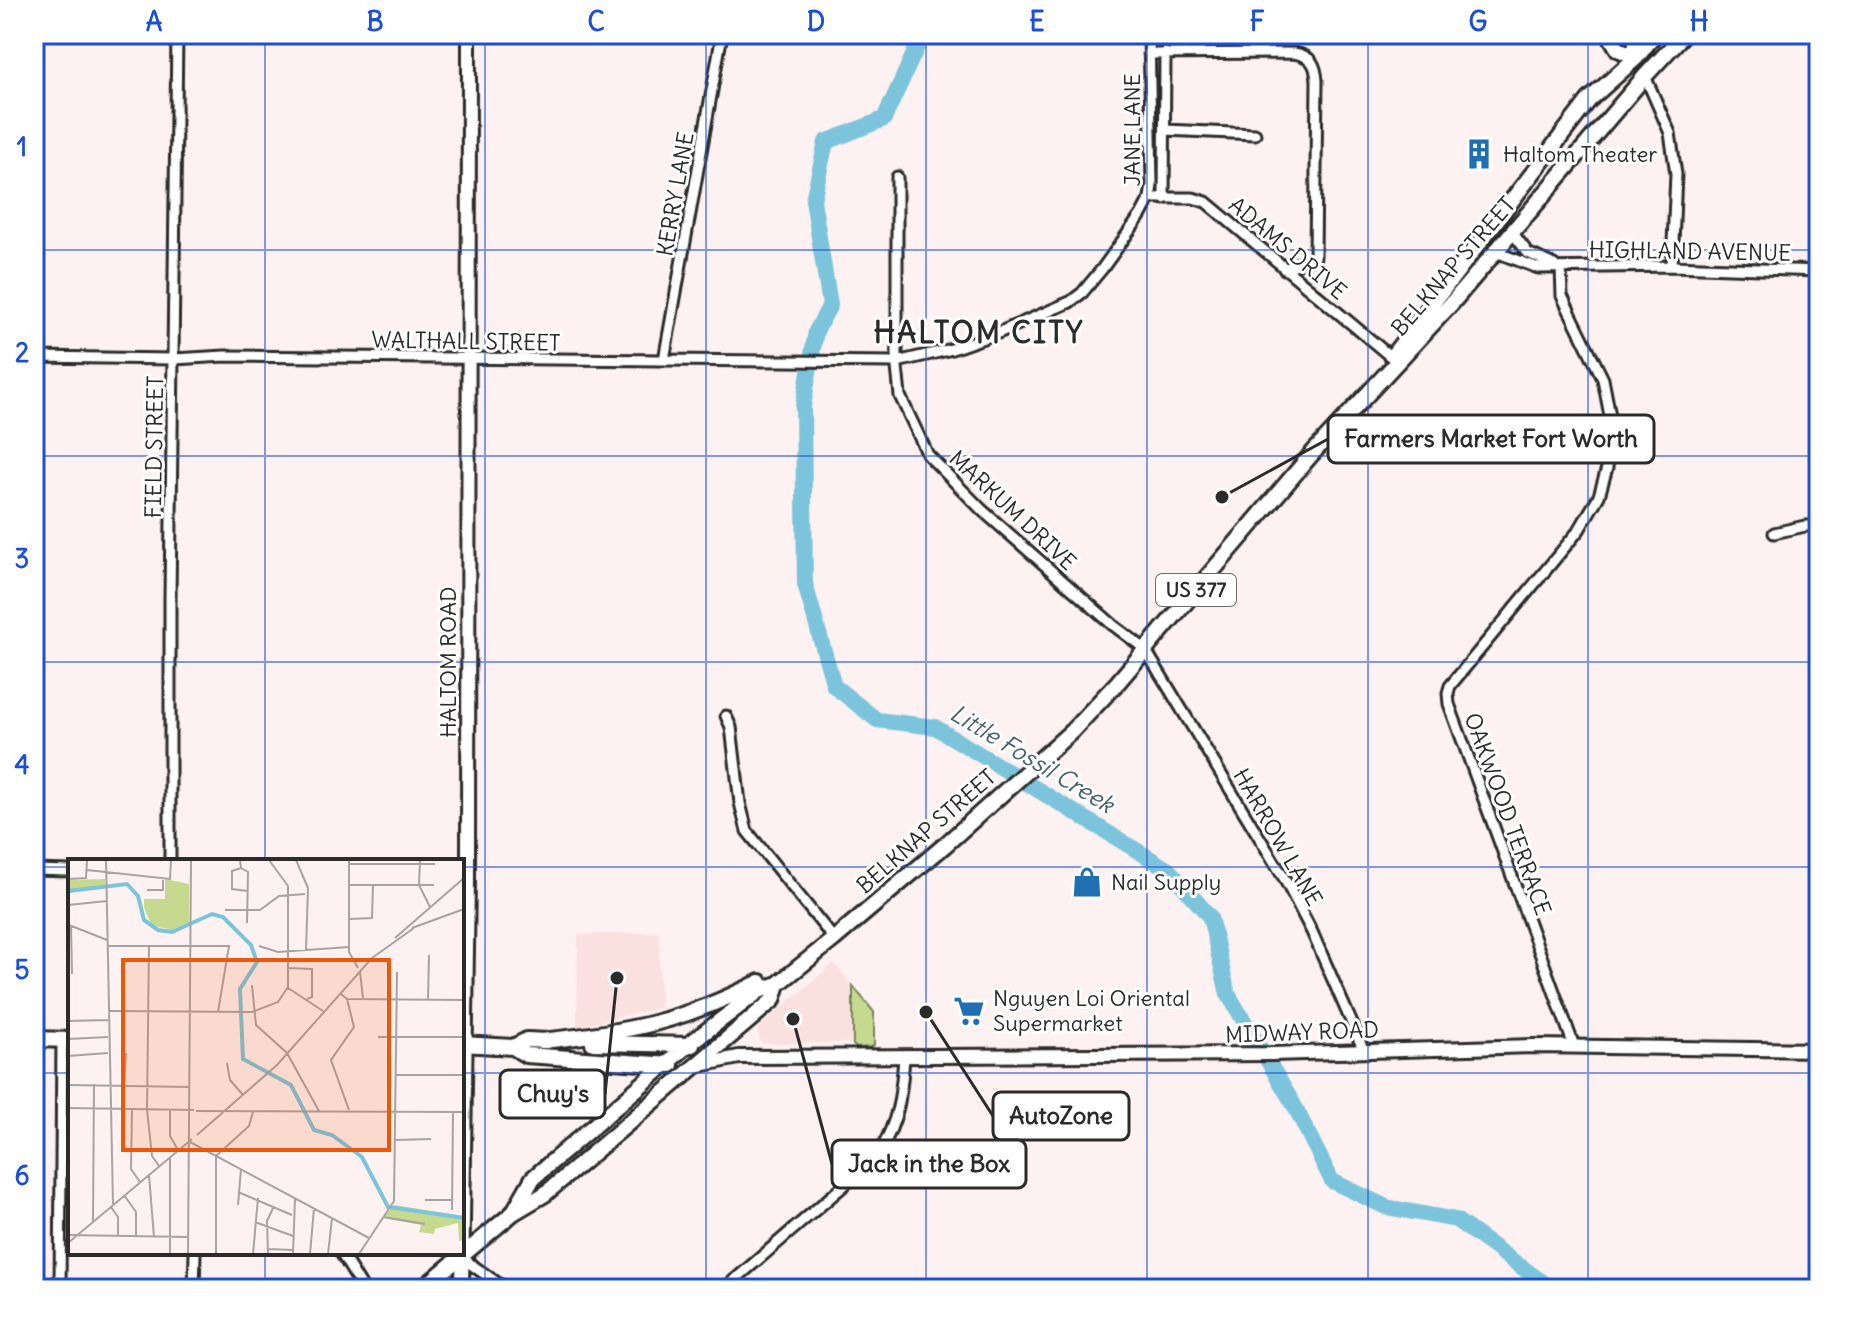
<svg xmlns="http://www.w3.org/2000/svg" width="1853" height="1323" font-family="Delius,sans-serif">
	<style>
		.built { fill: #fbe0e0 }
		.green { fill: #c6da8f; stroke: #78825d; stroke-width: 2 }
		.lines { fill: none; stroke-linecap: round; stroke-linejoin: round }
		.river { stroke: #7bc4db; stroke-width: 16 }
		.street-casing { stroke: #2b2b2b; stroke-width: 15 }
		.secondary-casing { stroke: #2b2b2b; stroke-width: 18 }
		.primary-casing { stroke: #2b2b2b; stroke-width: 20 }
		.street { stroke: #fff; stroke-width: 9 }
		.secondary { stroke: #fff; stroke-width: 12 }
		.primary { stroke: #fff; stroke-width: 14 }
		.grid { fill: none; stroke: #1d4ed8; stroke-width: 2; stroke-opacity: 0.55 }
		.labels { text-anchor: middle; stroke-width: 6; stroke-linejoin: round; paint-order: stroke }
		.shield { fill: #fff; stroke: #6b6b6b; stroke-width: 2 }
		.shield-label { font-size: 20px; font-weight: bold; fill: #2b2b2b }
		.street-label { font-size: 22px; fill: #2b2b2b; stroke: #fff }
		.poi-label { font-size: 22px; fill: #2b2b2b; stroke: #fff; text-anchor: start }
		.water-label { font-size: 24px; font-style: italic; fill: #476169; stroke: #fff }
		.district-label { font-size: 30px; font-weight: bold; letter-spacing: 2px; fill: #2b2b2b; stroke: #fff }
		.inset-river { fill: none; stroke: #7bc4db; stroke-width: 4 }
		.inset-road { fill: none; stroke: #a9a2a2; stroke-width: 2 }
		.view { fill: #e8590c; fill-opacity: 0.15; stroke: #e8590c; stroke-width: 4 }
		.inset-edge { fill: none; stroke: #2b2b2b; stroke-width: 4 }
		.leader { fill: none; stroke: #2b2b2b; stroke-width: 3 }
		.callout-dot { fill: #2b2b2b; stroke: #fff; stroke-width: 3 }
		.callout { fill: #fff; stroke: #2b2b2b; stroke-width: 3 }
		.callout-label { font-size: 24px; text-anchor: middle; font-weight: bold; fill: #2b2b2b }
		.neatline { fill: none; stroke: #1d4ed8; stroke-width: 3 }
		.grid-label { font-size: 26px; text-anchor: middle; font-weight: bold; fill: #1d4ed8 }
	</style>
	<rect width="100%" height="100%" fill="#fdf1f1"/>
	<filter id="ink" filterUnits="userSpaceOnUse"><feTurbulence type="fractalNoise" baseFrequency=".0125" numOctaves="2"/><feDisplacementMap in="SourceGraphic" scale="16" xChannelSelector="R" yChannelSelector="G"/><feConvolveMatrix kernelMatrix="1 2 1 2 8 2 1 2 1" color-interpolation-filters="sRGB"/></filter>
	<g filter="url(#ink)">
		<path class="built" d="M659 932 660 1008 577 1026 578 935Z
			M834 963 853 986V1043H761L757 1029Z"/>
		<path class="green" d="M853 986 874 1012V1045L871 1047 857 1048 853 1045Z"/>
		<g class="lines">
			<path class="river" d="M923 34 884 119 826 142 813 200 830 305 816 331 803 407 805 584 834 686 877 720 935 727 1169 870 1210 917 1228 994 1294 1105 1332 1181 1386 1207 1456 1220 1552 1289"/>
			<g class="street-casing">
				<path id="street" d="M1149 54 1294 53C1312 56 1316 65 1317 81L1315 257 1284 269
					M1645 76 1670 133 1676 174 1672 266
					M1165 130 1255 134
					M897 177V367L900 396 928 455 982 510 1113 625 1145 649 1284 878 1312 932 1364 1051
					M1150 198H1193L1206 202 1391 357
					M1164 199 1165 53
					M1512 232 1528 253 1554 265
					M1496 252 1538 268 1672 266 1819 271
					M1561 268 1562 296 1603 379 1610 416 1607 468 1599 496 1579 530 1450 686 1448 693 1449 704 1574 1046
					M34 357 174 359 225 356 897 362 952 349 998 333 1070 302 1082 293 1102 269 1141 215 1150 198 1152 185 1149 34
					M664 360 722 34
					M1774 533 1805 526H1819
					M726 716 731 727 740 803 747 831 834 939
					M170 861V599L177 34
					M34 870 70 871
					M341 1253 363 1289
					M462 1258 506 1289
					M60 1289 62 1040
					M194 1289 195 1253
					M724 1289 878 1156C899 1118 901 1099 904 1057"/>
			</g>
			<g class="secondary-casing">
				<path id="secondary" d="M695 1066 739 1057 1272 1054 1533 1046 1819 1050
					M462 1289 468 880 469 34"/>
			</g>
			<g class="primary-casing">
				<path id="primary" d="M1609 34 1618 49 1637 57
					M1635 34 1637 57
					M1393 355 1589 100 1637 57 1655 34
					M34 1039 70 1040
					M541 1041C629 1032 681 1022 760 982
					M593 1043 692 1045
					M462 1044 513 1047 527 1040 548 1041
					M513 1047 526 1055 671 1065
					M513 1213 533 1178 688 1045 759 991 778 984 834 939 945 845 1072 731 1118 682 1310 456 1451 304 1645 76 1684 34
					M422 1289 513 1213 545 1194 773 1000 778 984"/>
			</g>
			<use href="#street" class="street"/>
			<use href="#secondary" class="secondary"/>
			<use href="#primary" class="primary"/>
		</g>
	</g>
	<path class="grid" d="M265 34V861M485 34V1289M706 34V1289M926 34V1289M1147 34V1289M1368 34V1289M1588 34V1289M34 250H1819M34 456H1819M34 662H1819M34 867H70M462 867H1819M34 1073H70M462 1073H1819M265 1253V1289"/>
	<defs>
		<g id="building-bare" transform="scale(2.4)"><path d="M-4-6H4V6H1V3H-1V6H-4ZM-2.5-4.3h1.7v1.8h-1.7ZM.8-4.3h1.7v1.8H.8ZM-2.5-1h1.7V.8h-1.7ZM.8-1h1.7V.8H.8Z" fill="#1f6fb2" stroke="#fff" stroke-width="2.5" paint-order="stroke"/></g>
		<g id="shop-bare" transform="scale(2.4)"><path d="M-5-2.5h2.3a2.7 3.5 0 0 1 5.4 0H5L5.5 6h-11ZM-1.5-2.5h3a1.5 2.3 0 0 0-3 0Z" fill="#1f6fb2" stroke="#fff" stroke-width="2.5" paint-order="stroke"/></g>
		<g id="supermarket-bare" transform="scale(2.4)"><path d="M-6-5.5h2.5l.6 2H6L4.5 2H-2.5L-4.4-4H-6ZM-1.5 3.2a1.3 1.3 0 1 0 .1 0ZM3 3.2a1.3 1.3 0 1 0 .1 0Z" fill="#1f6fb2" stroke="#fff" stroke-width="2.5" paint-order="stroke"/></g>
	</defs>
	<g fill-rule="evenodd">
		<use href="#building-bare" x="1479" y="154"/>
		<use href="#shop-bare" x="1087" y="882"/>
		<use href="#supermarket-bare" x="969" y="1011"/>
	</g>
	<g class="labels">
		<rect class="shield" x="1156" y="574" width="80" height="32" rx="6"/>
		<g class="shield-label">
			<text x="1196" y="597">US 377</text>
		</g>
		<g class="street-label">
			<text transform="translate(1132 130) rotate(-90)" y="8">JANE LANE</text>
			<text transform="translate(675 194) rotate(-80)" y="8">KERRY LANE</text>
			<text transform="translate(1288 248) rotate(40)" y="8">ADAMS DRIVE</text>
			<text transform="translate(1690 251) rotate(1)" y="8">HIGHLAND AVENUE</text>
			<text transform="translate(1453 266) rotate(-49)" y="8">BELKNAP STREET</text>
			<text transform="translate(466 341) rotate(1)" y="8">WALTHALL STREET</text>
			<text transform="translate(154 447) rotate(-89)" y="8">FIELD STREET</text>
			<text transform="translate(1013 510) rotate(43)" y="8">MARKUM DRIVE</text>
			<text transform="translate(448 662) rotate(-90)" y="8">HALTOM ROAD</text>
			<text transform="translate(1508 814) rotate(70)" y="8">OAKWOOD TERRACE</text>
			<text transform="translate(926 831) rotate(-41)" y="8">BELKNAP STREET</text>
			<text transform="translate(1278 837) rotate(60)" y="8">HARROW LANE</text>
			<text transform="translate(1302 1032) rotate(-2)" y="8">MIDWAY ROAD</text>
		</g>
		<g class="poi-label">
			<text x="1503" y="162">Haltom Theater</text>
			<text x="1111" y="890">Nail Supply</text>
			<text x="993" y="1006">Nguyen Loi Oriental<tspan x="993" dy="25">Supermarket</tspan></text>
		</g>
		<g class="water-label">
			<text transform="translate(1032 759) rotate(31)" y="8">Little Fossil Creek</text>
		</g>
		<g class="district-label">
			<text x="979" y="343">HALTOM CITY</text>
		</g>
	</g>
	<g transform="translate(68 859)">
		<rect width="396" height="396" fill="#fdf1f1"/>
		<path d="M37 20V29L0 34V21ZM97 20 121 25V64L104 71 83 66 76 48V40H97ZM326 346 396 357V381L391 382 390 364 367 370 366 375 351 373 353 366 315 359Z" fill="#c6da8f"/>
		<path class="inset-river" d="M0 32 59 25 70 37 76 61 90 71 104 73 144 55 155 58 183 86 189 103 172 130 175 200 223 226 246 271 264 276 294 298 320 348 396 359"/>
		<path class="inset-road" d="M38 1 45 345M172 1 173 9 180 13 179 64M228 1 240 29 238 92M281 1V93L290 109M352 1 351 26 362 48M281 5H367M173 9 164 12V30L180 32M19 11 102 20 103 1M0 20 18 19 19 1M281 26H366M79 31H95V19M0 46 39 42M157 51H192L211 37 237 35M281 60 304 59 305 26M1 66 39 81M3 67 4 115M344 69 396 50M327 79 396 19M81 86 79 251 84 297 91 307M39 87H161L150 153M191 87 210 93 281 88M220 109 244 110V138L239 140M292 113 295 139M184 126 188 166 219 194 251 252M220 129 255 152M272 134 279 140 286 168 263 201 281 251M278 140 396 141M360 141 361 96M40 152 184 153 210 143 220 128V27L201 1M0 162 41 161M310 178H396M0 180 40 178M0 197 40 194M159 204 162 221 175 236M327 216H396M0 226 122 228M56 226 58 194M0 249 126 251M64 251 63 310 72 323M102 251V277L110 291M128 252 396 253M129 276 209 206 304 99 346 69M327 281 363 280M122 283 301 379M102 298V395M81 316 86 378M170 333 224 356M56 336 68 353V377M357 341H384M170 346 173 310M43 348 50 358V377M384 351 385 253M315 358 357 365M25 363 26 225M187 363 225 377M0 376 120 378M0 384 124 280M200 390 225 391M120 395 123 1M148 395V297L181 267 185 253M185 395 190 339M200 395 199 362 206 347M225 395 227 339M242 395 246 349M260 395 264 360M291 395 326 342 329 113"/>
		<path class="view" d="M55 101H321V291H55Z"/>
		<rect width="396" height="396" class="inset-edge"/>
	</g>
	<path class="leader" d="M1222 497L1328 439M617 978L605 1094M926 1012L993 1116M793 1019L832 1164"/>
	<g class="callout-dot">
		<circle cx="1222" cy="497" r="8"/>
		<circle cx="617" cy="978" r="8"/>
		<circle cx="926" cy="1012" r="8"/>
		<circle cx="793" cy="1019" r="8"/>
	</g>
	<g class="callout">
		<rect x="1328" y="415" width="326" height="48" rx="8"/>
		<rect x="500" y="1070" width="105" height="48" rx="8"/>
		<rect x="993" y="1092" width="136" height="48" rx="8"/>
		<rect x="832" y="1140" width="194" height="48" rx="8"/>
	</g>
	<g class="callout-label">
		<text x="1491" y="447">Farmers Market Fort Worth</text>
		<text x="553" y="1102">Chuy's</text>
		<text x="1061" y="1124">AutoZone</text>
		<text x="929" y="1172">Jack in the Box</text>
	</g>
	<rect width="1853" height="1323" fill="none" stroke="#fff" stroke-width="88"/>
	<rect x="44" y="44" width="1765" height="1235" class="neatline"/>
	<g class="grid-label">
		<text x="154" y="31">A</text>
		<text x="375" y="31">B</text>
		<text x="596" y="31">C</text>
		<text x="816" y="31">D</text>
		<text x="1037" y="31">E</text>
		<text x="1257" y="31">F</text>
		<text x="1478" y="31">G</text>
		<text x="1699" y="31">H</text>
		<text x="22" y="156">1</text>
		<text x="22" y="362">2</text>
		<text x="22" y="568">3</text>
		<text x="22" y="774">4</text>
		<text x="22" y="979">5</text>
		<text x="22" y="1185">6</text>
	</g>
</svg>
